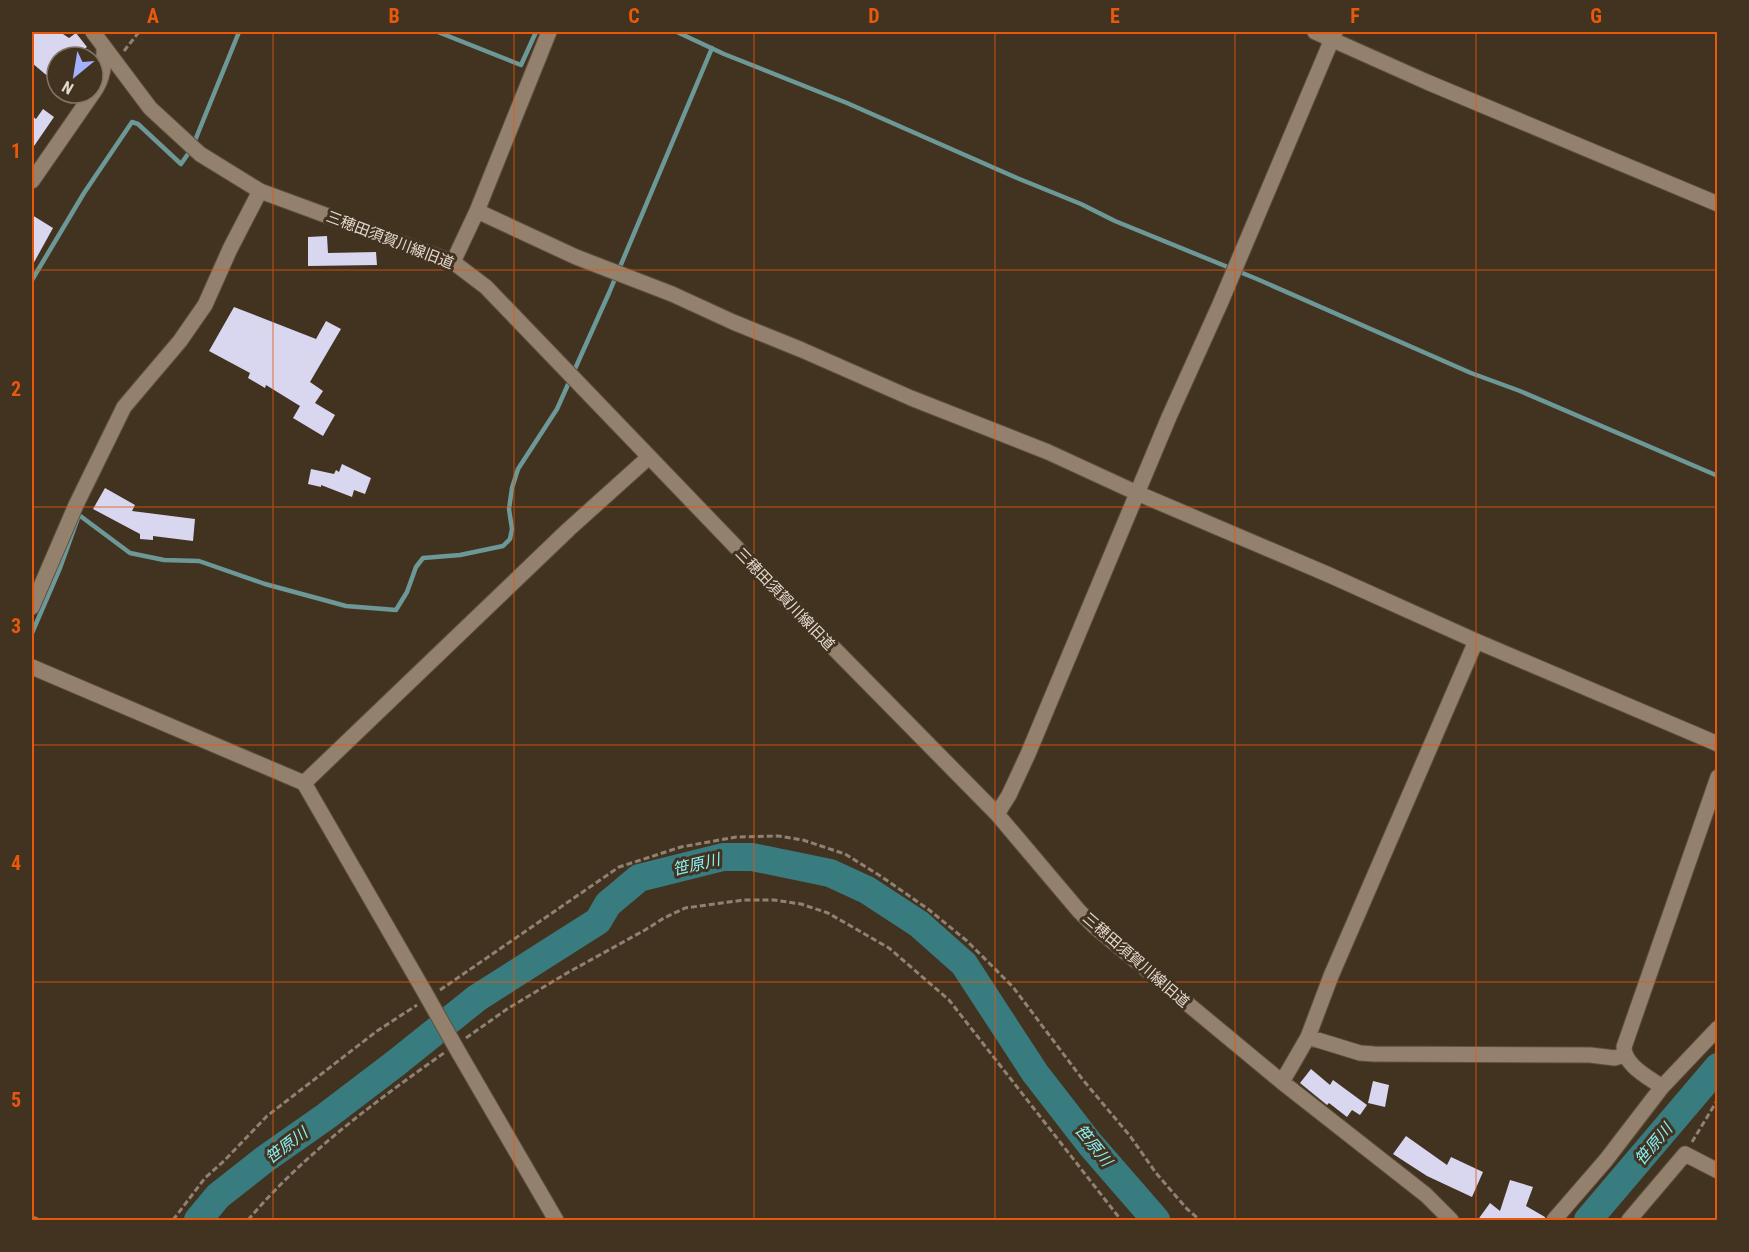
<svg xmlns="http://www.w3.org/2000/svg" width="1749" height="1252" font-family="'Roboto Condensed','Noto Sans JP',sans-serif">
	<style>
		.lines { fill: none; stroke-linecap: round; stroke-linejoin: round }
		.stream { stroke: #6c9898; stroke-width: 4.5 }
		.river { stroke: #397c80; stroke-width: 28 }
		.building { fill: #d9d6f0 }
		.street-casing { stroke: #5d5041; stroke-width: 17 }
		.path { stroke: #8f8274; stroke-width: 3; stroke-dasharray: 6 3; stroke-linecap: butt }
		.street { stroke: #93816d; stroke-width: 15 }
		.street-bridge-casing { stroke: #5d5041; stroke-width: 17; stroke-linecap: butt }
		.street-bridge { stroke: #93816d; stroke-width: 15 }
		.grid { fill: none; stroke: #e8590c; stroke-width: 1.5; stroke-opacity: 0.55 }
		.labels { text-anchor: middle; stroke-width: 6; stroke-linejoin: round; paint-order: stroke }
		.street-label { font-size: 15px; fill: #e4dad0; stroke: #423321 }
		.water-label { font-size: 16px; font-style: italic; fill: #88f1f6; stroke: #423321 }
		.neatline { fill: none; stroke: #e8590c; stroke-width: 2 }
		.grid-label { font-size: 20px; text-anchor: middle; font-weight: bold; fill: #e8590c }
	</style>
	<rect width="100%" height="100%" fill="#423321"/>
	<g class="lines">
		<path class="stream" d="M438 32 521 65 536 32
			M677 32 724 54 847 103 1017 178 1081 204 1115 221 1257 279 1471 373 1520 391 1718 476
			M194 143 239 32
			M32 280 84 193 132 122 138 124 181 164 190 151
			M32 633 60 568 79 515 130 553 164 560 199 561 265 584 346 606 396 610 407 592 416 567 423 558 460 555 503 546 510 539 512 529 509 509 512 488 518 469 557 409 609 293 712 48"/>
		<path class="river" d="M198 1220 218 1196 265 1159 325 1117 396 1063 477 998 598 921 608 904 639 878 723 857H752L830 873 867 890 919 924 964 964 1035 1073 1090 1144 1156 1220
			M1588 1220 1718 1067"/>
	</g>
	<path class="building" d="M32 32H60L69 38 76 33 87 47 74 57H57V84L32 63Z
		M43 109 54 117 32 149V116L36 119Z
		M32 215 53 228 32 266Z
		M327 236 328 253 376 252 377 265 308 266V237Z
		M234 307 316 339 326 321 341 329 310 382 323 391 315 403 335 415 323 436 293 418 300 406 266 385 265 388 248 378 250 373 209 351Z
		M342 464 371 478 365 494 354 490 352 497 321 485V487L308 484 311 469 334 474 336 470 339 472Z
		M105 488 135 505 132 511 195 519 193 541 153 536V540L140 539V534L93 509Z
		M1311 1069 1330 1085 1333 1080 1367 1105 1360 1115 1352 1110 1347 1117 1329 1103 1327 1105 1300 1083Z
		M1373 1081 1389 1085 1385 1107 1368 1103Z
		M1406 1136 1447 1165 1451 1157 1483 1172 1472 1197 1427 1176 1393 1154Z
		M1510 1180 1533 1187 1526 1206 1545 1217V1221H1477L1490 1203 1500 1211Z"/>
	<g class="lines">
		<g class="street-casing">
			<path id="street" d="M93 32 150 108 200 154 260 191 453 262 486 287 810 624 997 814 1079 911 1095 927 1282 1082 1426 1195 1451 1220
				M1315 32 1427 82 1718 204
				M93 93C104 78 104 65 104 47
				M32 181 93 93
				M477 211 576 257 672 294 733 322 802 350 911 398 1048 452 1137 493 1327 574 1476 641 1718 744
				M453 262 477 211 549 32
				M32 607 76 505 124 407 180 341 205 305 230 249 260 191
				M32 667 304 783 424 991
				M304 783 569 529 649 457
				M997 814 1009 795 1028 754 1169 417 1220 304 1335 32
				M1308 1037 1360 1053 1374 1054 1590 1055 1615 1058 1624 1055
				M459 1053 556 1220
				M1282 1082 1308 1037 1331 976 1476 641
				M1662 1087C1648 1077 1624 1065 1624 1047L1718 777
				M1554 1220 1606 1160 1662 1087 1718 1028
				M1629 1220 1685 1154 1718 1171"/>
		</g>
		<path class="path" d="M124 51 139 32
			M440 990 619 867 681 847 736 837 778 836 803 840 845 854 882 877 928 909 967 941 1013 987 1083 1080 1130 1136 1156 1173 1187 1209 1200 1220
			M466 1038 507 1009 567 973 645 930 664 918 685 908 744 900H774L801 904 828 913 889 948 949 1000 1121 1220
			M1692 1142 1718 1099
			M32 1217 41 1220
			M173 1220 205 1178 224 1161 267 1116 377 1031 417 1005
			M248 1220C304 1154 373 1103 444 1053"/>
		<use href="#street" class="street"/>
		<g class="street-bridge-casing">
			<path id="street-bridge" d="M424 991 459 1053"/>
		</g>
		<use href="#street-bridge" class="street-bridge"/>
	</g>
	<path class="grid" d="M273 32V1220M514 32V1220M754 32V1220M995 32V1220M1235 32V1220M1476 32V1220M32 270H1718M32 507H1718M32 745H1718M32 982H1718"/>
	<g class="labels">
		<g class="street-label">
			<text transform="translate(390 240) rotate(21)" y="5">三穂田須賀川線旧道</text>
			<text transform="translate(785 599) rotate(46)" y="5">三穂田須賀川線旧道</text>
			<text transform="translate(1136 960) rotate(41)" y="5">三穂田須賀川線旧道</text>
		</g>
		<g class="water-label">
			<text transform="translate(696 864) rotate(-13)" y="6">笹原川</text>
			<text transform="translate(1653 1144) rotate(-50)" y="6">笹原川</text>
			<text transform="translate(286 1145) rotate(-37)" y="6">笹原川</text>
			<text transform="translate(1094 1145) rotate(51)" y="6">笹原川</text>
		</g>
	</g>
	<rect width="1749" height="1252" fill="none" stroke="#423321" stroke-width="66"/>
	<g transform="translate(75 75) rotate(210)"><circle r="28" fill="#423321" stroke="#837667" stroke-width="1.5"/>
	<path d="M0-4.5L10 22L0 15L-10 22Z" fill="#a4b1fc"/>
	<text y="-9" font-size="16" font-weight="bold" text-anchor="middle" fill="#e4dad0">N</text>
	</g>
	<rect x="33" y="33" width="1683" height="1186" class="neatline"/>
	<g class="grid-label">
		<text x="153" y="23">A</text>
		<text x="394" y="23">B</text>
		<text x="634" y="23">C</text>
		<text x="874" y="23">D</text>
		<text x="1115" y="23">E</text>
		<text x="1355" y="23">F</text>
		<text x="1596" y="23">G</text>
		<text x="16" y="158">1</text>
		<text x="16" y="396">2</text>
		<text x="16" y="633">3</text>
		<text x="16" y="870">4</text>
		<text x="16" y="1107">5</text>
	</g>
</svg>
